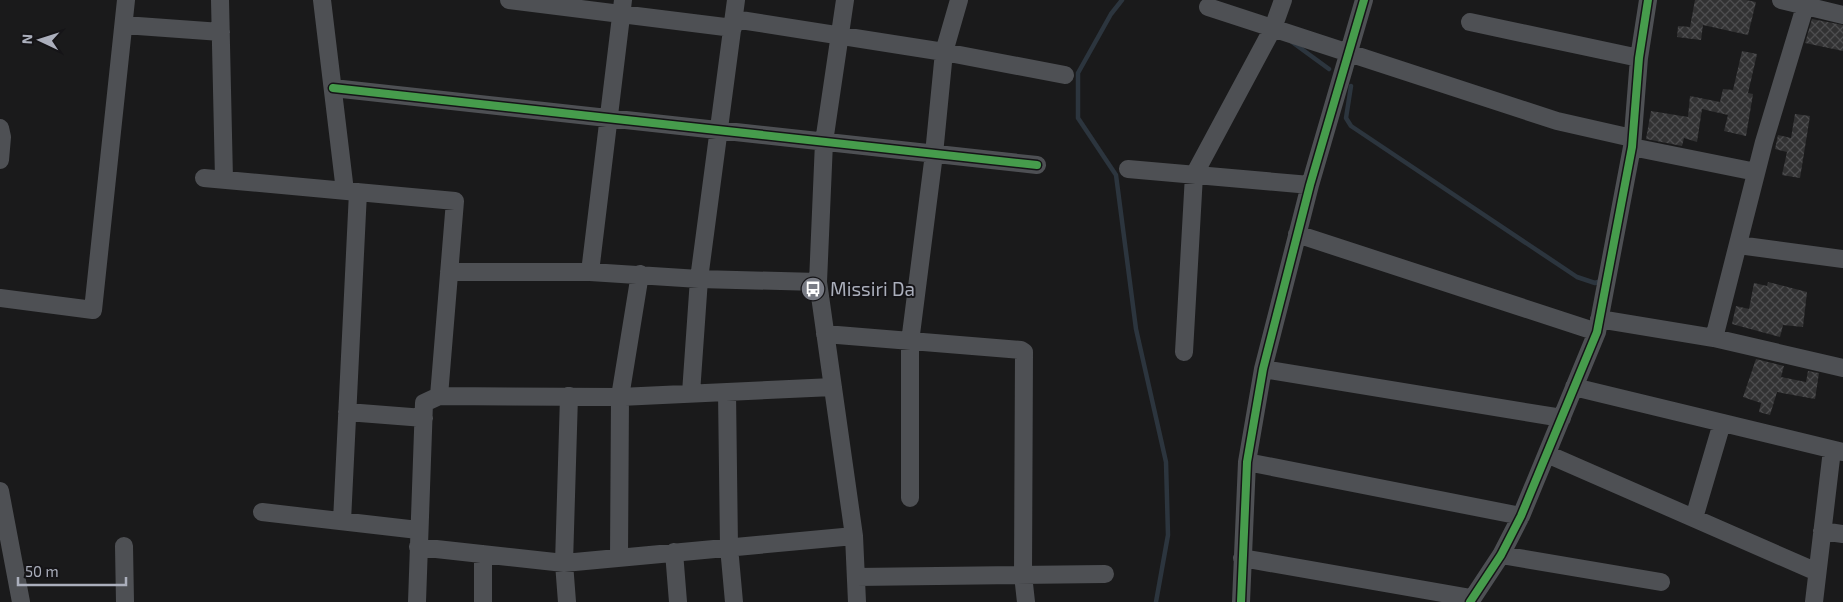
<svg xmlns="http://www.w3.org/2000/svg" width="1843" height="602" font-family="'Exo 2',sans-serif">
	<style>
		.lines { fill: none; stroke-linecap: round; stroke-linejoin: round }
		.stream { stroke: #2c353e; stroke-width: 4.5 }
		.building { fill: url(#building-cross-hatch) }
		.minor { stroke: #4e5054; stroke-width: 18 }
		.cycleway-casing { stroke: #151417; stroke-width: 11 }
		.cycleway { stroke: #469c4c; stroke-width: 8 }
		.labels { text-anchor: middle; stroke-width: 4; stroke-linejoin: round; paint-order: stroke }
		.poi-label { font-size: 19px; fill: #abafbc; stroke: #151417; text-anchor: start }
	</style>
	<defs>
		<pattern id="building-cross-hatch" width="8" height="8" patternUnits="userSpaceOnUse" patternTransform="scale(1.25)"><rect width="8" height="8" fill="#323233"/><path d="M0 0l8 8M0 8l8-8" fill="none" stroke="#4d4d4f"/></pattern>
	</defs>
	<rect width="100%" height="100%" fill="#1a1a1b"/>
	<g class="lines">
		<path class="stream" d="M1122 0 1111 14 1078 73V118L1116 175 1136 329 1166 462 1168 535 1156 602
			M1292 42 1329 69
			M1351 86 1346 118 1351 126 1577 277 1595 283 1601 281"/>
	</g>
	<path class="building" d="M1695 0H1746L1756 2 1748 35 1703 25 1701 40 1677 37 1678 26 1690 27Z
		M1812 19 1843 25V51L1805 43Z
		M1742 51 1757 54 1748 93 1753 94 1746 136 1724 131 1728 115 1702 109 1697 142 1684 138 1682 146 1646 139 1651 111 1688 117 1690 96 1720 102 1723 89 1733 90Z
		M1795 114 1810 116 1800 178 1782 175 1787 152 1775 149 1778 135 1791 138Z
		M1768 282 1807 292 1803 327 1783 325 1780 337 1732 324 1736 306 1749 309 1754 283 1767 286Z
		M1756 359 1784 366 1781 377 1806 382 1808 371 1819 373 1815 399 1777 392 1770 415 1759 412 1761 403 1743 397Z"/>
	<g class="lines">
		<path class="minor" d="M220 0 224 179
			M322 0 345 191
			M509 0 733 28
			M845 0 824 142 818 282 854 536 857 602
			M1781 0 1843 15
			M1208 7 1557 121 1632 138
			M734 19 944 52 1065 75
			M1470 22 1639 58
			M124 25 221 32
			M333 88 1037 165
			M0 128 2 137 0 160
			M1632 147 1756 172
			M1128 169 1310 185
			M204 178 455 201 439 396
			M1297 234 1597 332
			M1738 245 1843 259
			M449 272H590L699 279 818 282
			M590 272 623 0
			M0 298 93 310 126 0
			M1599 319 1714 338 1843 368
			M825 334 1021 350 1024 352 1023 575 1026 602
			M1714 338 1764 142 1807 0
			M1184 352 1194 175 1273 28 1283 0
			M1263 369 1562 418
			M1574 387 1843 452
			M727 392 729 547 734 602
			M691 393 699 279 736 0
			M347 412 424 418
			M1547 454 1817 572
			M1247 462 1521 516
			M0 491 21 602
			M910 498V342L934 154 944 52 959 0
			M262 512 418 530
			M1694 518 1722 423
			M342 521 358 192
			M1822 531 1843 534
			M124 546 125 602
			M418 547 564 563 854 536
			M674 552 678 602
			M1501 555 1661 582
			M619 557 620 397 640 274
			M1242 558 1471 598
			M856 577 1105 574
			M417 602 424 403 439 396 620 397 833 387
			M483 602V554
			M567 602 564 563 569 396
			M1241 602 1247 462 1263 369 1310 185 1364 0
			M1470 602 1501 555 1521 516 1597 332 1632 147 1639 58 1648 0
			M1814 602 1832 450"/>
		<g class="cycleway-casing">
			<path id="cycleway" d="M333 88 1037 165
				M1241 602 1247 462 1263 369 1310 185 1364 0
				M1470 602 1501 555 1521 516 1597 332 1632 147 1639 58 1648 0"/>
		</g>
		<use href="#cycleway" class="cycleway"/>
	</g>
	<defs>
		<g id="bus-disc" transform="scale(1.25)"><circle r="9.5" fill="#787b84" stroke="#151417"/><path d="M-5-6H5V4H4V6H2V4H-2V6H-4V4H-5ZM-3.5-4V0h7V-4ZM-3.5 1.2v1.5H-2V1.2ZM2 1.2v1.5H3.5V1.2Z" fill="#fff"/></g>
	</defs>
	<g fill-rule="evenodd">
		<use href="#bus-disc" x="813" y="289"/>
	</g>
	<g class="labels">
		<g class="poi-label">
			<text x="830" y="296">Missiri Da</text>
		</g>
	</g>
	<g transform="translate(40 40) rotate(274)" stroke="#151417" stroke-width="4" paint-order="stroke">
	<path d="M0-4L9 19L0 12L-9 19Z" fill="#abafbc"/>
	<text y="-8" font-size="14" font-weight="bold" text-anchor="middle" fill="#abafbc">N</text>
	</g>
	<path d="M18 577v8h108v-8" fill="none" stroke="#abafbc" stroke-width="2.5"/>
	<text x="25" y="577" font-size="15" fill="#abafbc" stroke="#151417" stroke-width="4" paint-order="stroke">50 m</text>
</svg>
